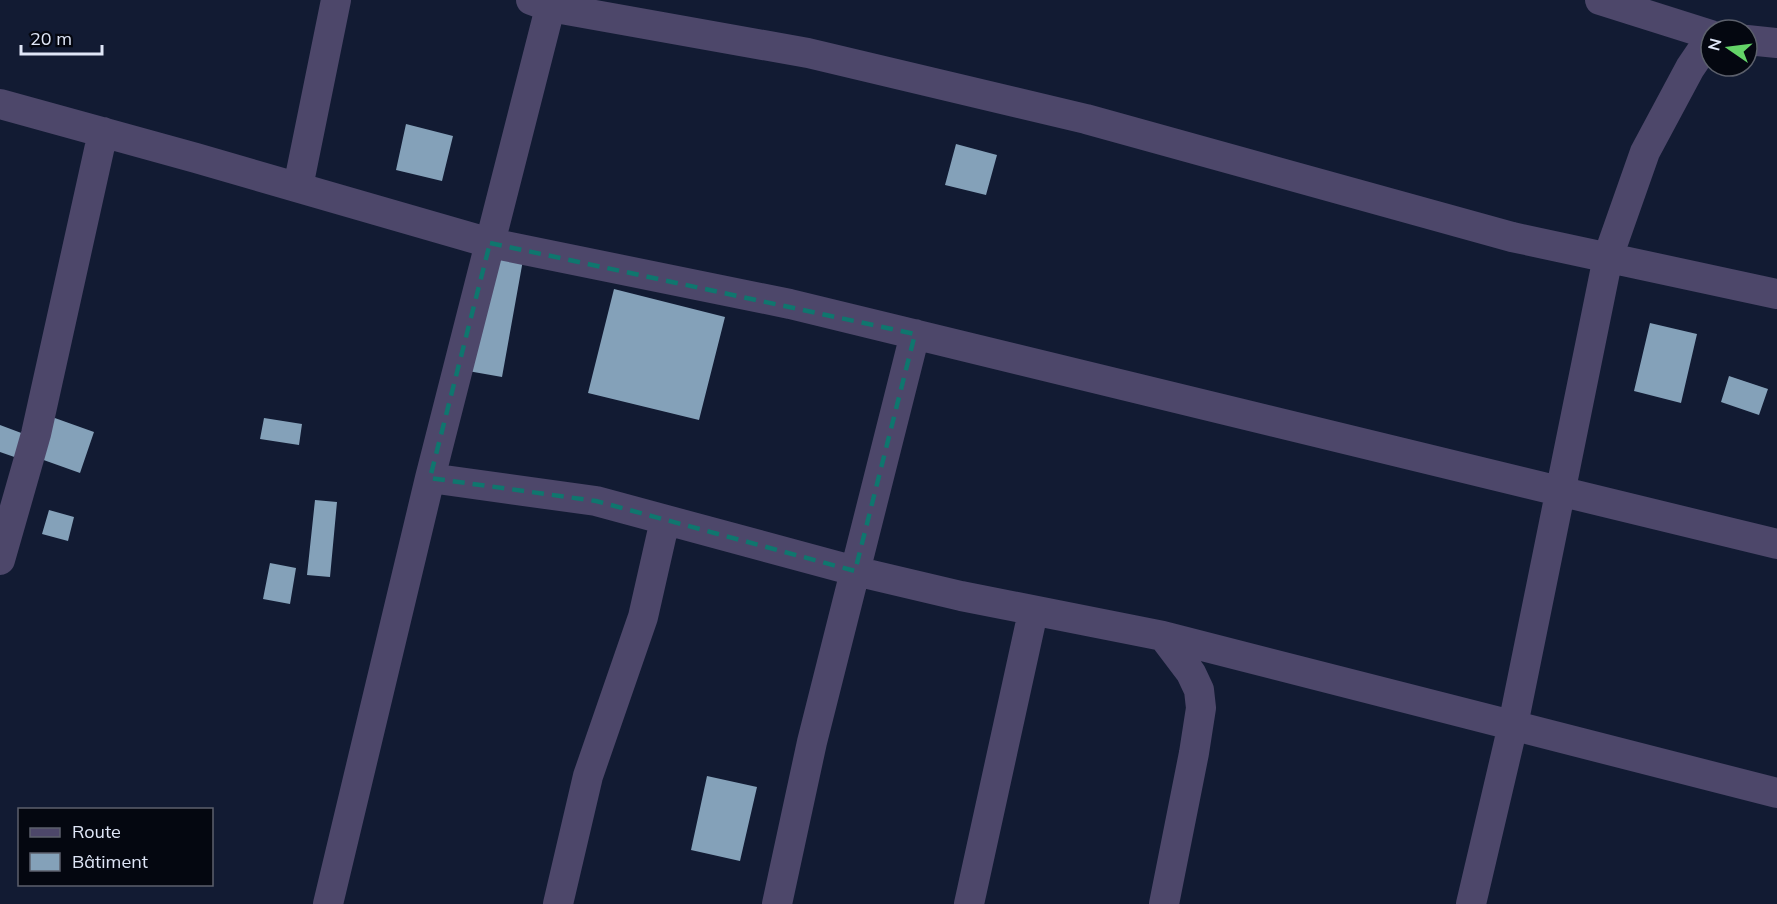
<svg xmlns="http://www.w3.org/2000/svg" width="1777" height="904" font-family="Mulish,sans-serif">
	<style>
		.building { fill: #84a1b9 }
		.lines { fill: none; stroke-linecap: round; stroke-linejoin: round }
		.street { stroke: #4d476a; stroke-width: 30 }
		.marked { fill: none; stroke: #0f766e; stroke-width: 4.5; stroke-dasharray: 12 8; stroke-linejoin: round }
	</style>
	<rect width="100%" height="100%" fill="#121b33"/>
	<path class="building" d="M406 124 453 136 442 181 396 170Z
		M956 144 997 155 986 195 945 185Z
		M489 254 523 260 502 377 468 371Z
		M614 289 725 317 699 420 588 393Z
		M1650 323 1697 334 1681 403 1634 391Z
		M1729 376 1768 389 1759 415 1721 402Z
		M52 417 94 432 80 473 38 458Z
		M264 418 302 424 299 445 260 439Z
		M0 425 32 437 23 460 0 452Z
		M315 500 337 502 330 577 307 575Z
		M49 510 74 517 68 541 42 534Z
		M270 563 296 568 290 604 263 599Z
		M707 776 757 787 740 861 691 850Z"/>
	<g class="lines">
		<path class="street" d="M531 0 550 7 808 53 1086 119 1512 237 1777 294
			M552 0 490 243 790 304 1777 544
			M1600 0 1711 35
			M1747 40 1777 43
			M0 104 196 158 490 243 430 478 328 904
			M298 187 336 0
			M430 478 596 501 855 571 961 596 1163 636 1777 793
			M0 560 36 434 103 132
			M1163 636 1191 673 1199 690 1201 708 1194 753 1164 904
			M558 904 588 776 643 617 665 520
			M777 904 812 742 915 334
			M969 904 1033 612
			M1471 904 1513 725 1608 257 1645 152 1690 68 1711 37"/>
	</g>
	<path class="marked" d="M490 243 915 334 855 571 596 501 430 478Z"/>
	<rect x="18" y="808" width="195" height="78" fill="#040710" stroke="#5c606c" stroke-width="1.5"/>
	<rect x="30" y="828" width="30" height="9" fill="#4d476a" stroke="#5c606c" stroke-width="1.5"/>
	<text x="72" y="838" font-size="18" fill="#dfe6f7">Route</text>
	<rect x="30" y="853" width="30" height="18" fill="#84a1b9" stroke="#5c606c" stroke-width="1.5"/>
	<text x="72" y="868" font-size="18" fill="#dfe6f7">Bâtiment</text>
	<g transform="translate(1729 48) rotate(284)"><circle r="28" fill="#040710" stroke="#5c606c" stroke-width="1.5"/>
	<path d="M0-4.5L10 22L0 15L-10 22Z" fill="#64d468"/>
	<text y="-9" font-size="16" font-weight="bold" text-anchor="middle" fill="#dfe6f7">N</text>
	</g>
	<path d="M21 45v9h81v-9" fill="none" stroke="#dfe6f7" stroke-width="3"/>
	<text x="30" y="45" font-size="18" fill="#dfe6f7" stroke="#040710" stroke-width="4.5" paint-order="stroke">20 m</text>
</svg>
